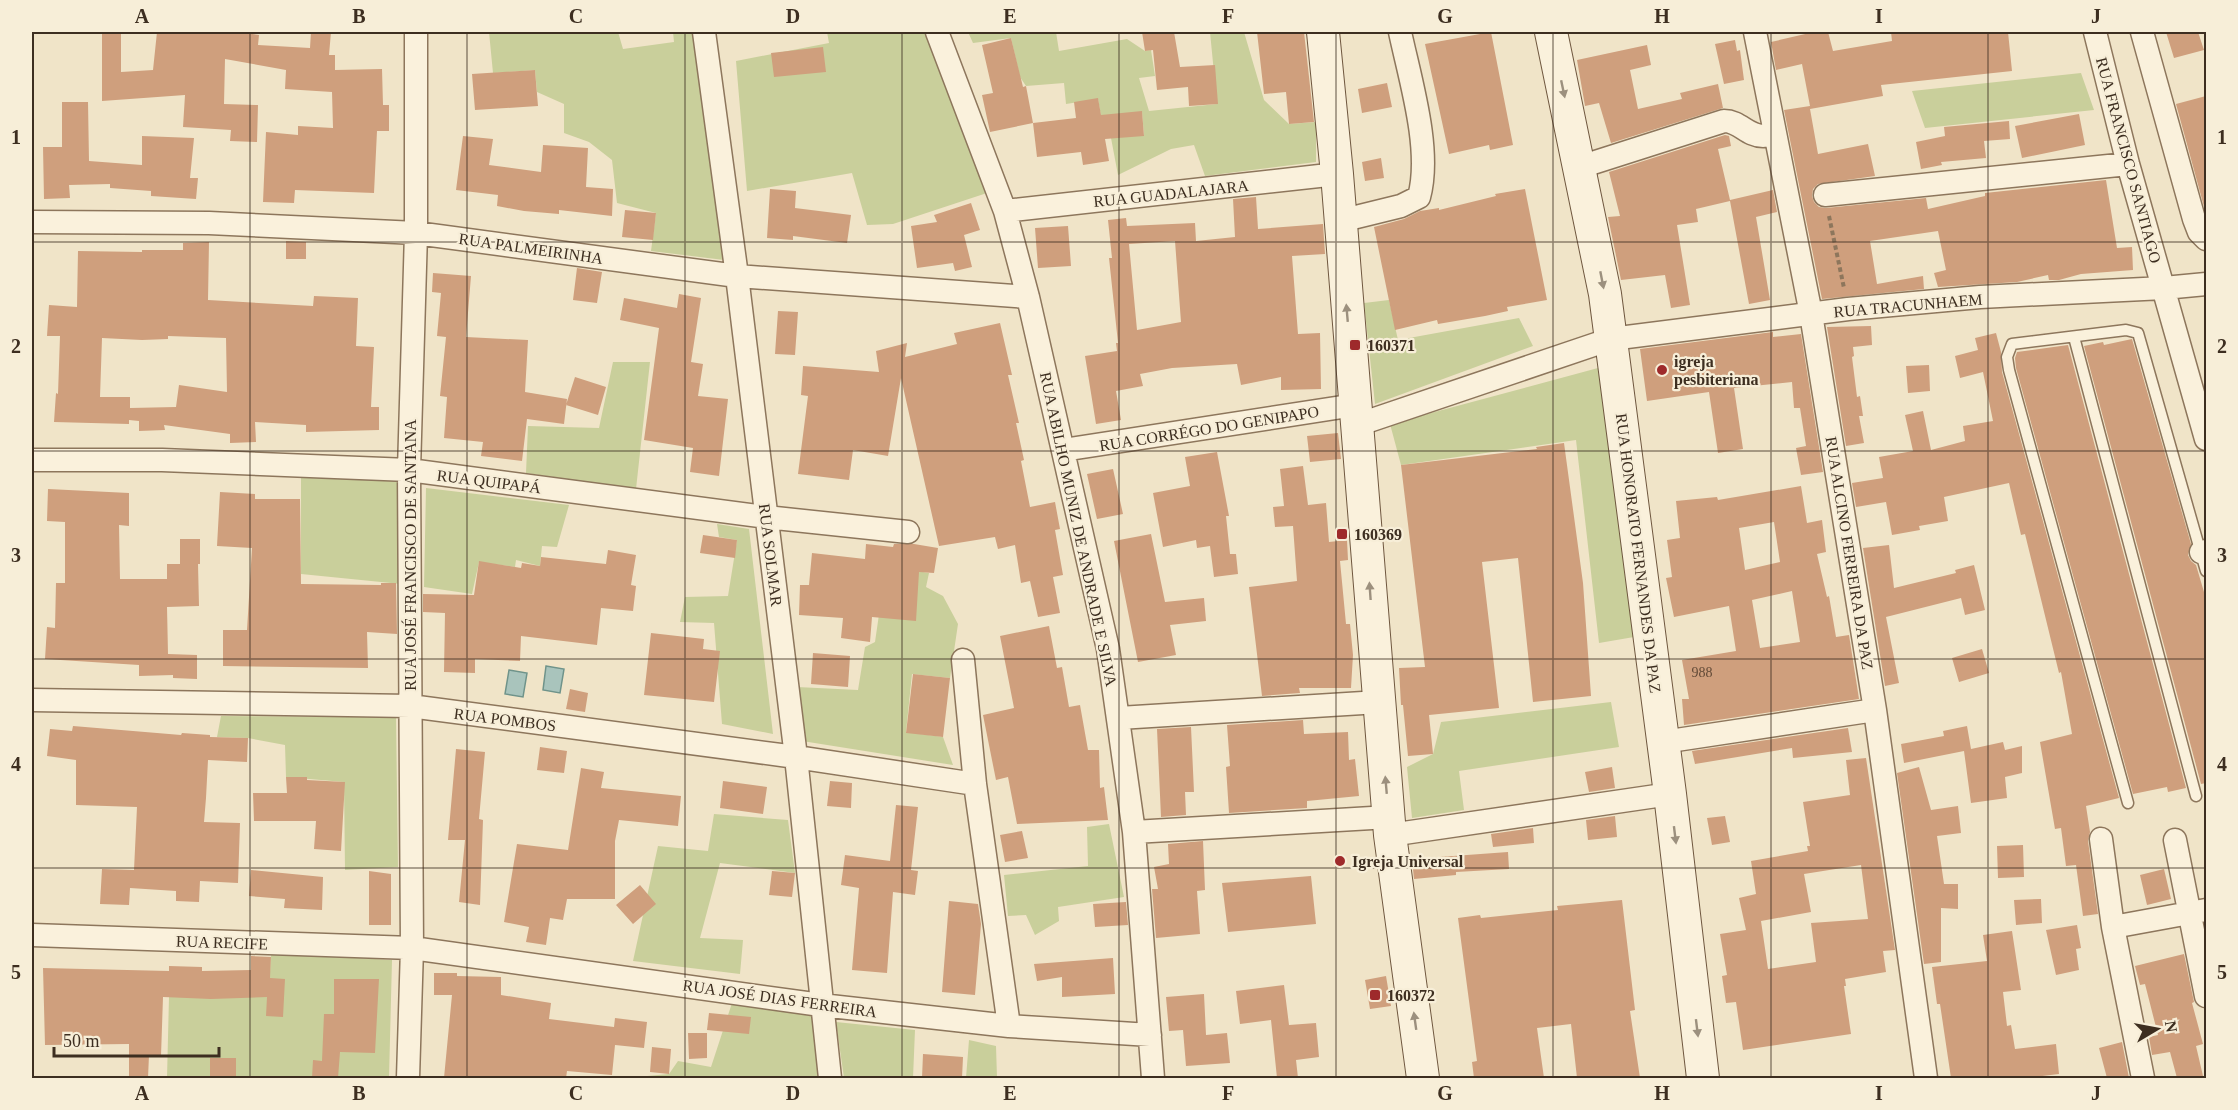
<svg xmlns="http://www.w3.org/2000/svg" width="2238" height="1110" font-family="Georgia,serif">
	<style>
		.green { fill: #c9cf9b }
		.water { fill: #a9c4bc; stroke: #6f938a; stroke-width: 1.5 }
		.building { fill: #cf9f7d; fill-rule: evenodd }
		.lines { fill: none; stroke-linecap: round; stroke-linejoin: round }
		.lane-casing { stroke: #8d765c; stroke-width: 13 }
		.street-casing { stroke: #8d765c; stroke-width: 25 }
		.secondary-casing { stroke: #6f573f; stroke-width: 34 }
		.path { stroke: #8d765c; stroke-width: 4; stroke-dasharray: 4.5 3; stroke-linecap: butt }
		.lane { stroke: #faf1dc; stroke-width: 10 }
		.street { stroke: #faf1dc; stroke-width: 22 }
		.secondary { stroke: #faf1dc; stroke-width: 32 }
		.oneway { fill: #9c907e }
		.grid { fill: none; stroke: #3d2e20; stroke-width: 1.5; stroke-opacity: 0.55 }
		.poi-dot { fill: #9e2a2b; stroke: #f7eed8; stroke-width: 2 }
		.labels { text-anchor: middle; stroke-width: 4.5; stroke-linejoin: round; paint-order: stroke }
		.number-label { font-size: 14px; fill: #624a37 }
		.street-label { font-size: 16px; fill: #3d2e20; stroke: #f7eed8 }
		.poi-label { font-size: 16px; font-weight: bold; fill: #3d2e20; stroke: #f7eed8; text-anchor: start }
		.neatline { fill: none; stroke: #3d2e20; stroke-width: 2 }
		.grid-label { font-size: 20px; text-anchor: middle; font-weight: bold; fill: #3d2e20 }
	</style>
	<rect width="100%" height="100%" fill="#f0e4c8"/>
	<path class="green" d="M489 32H618L623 49 674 42 673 32H694L724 260 651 251 656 213 617 203 612 160 589 142 564 133V104L537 92 535 70 493 73Z
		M827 32H929L990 192 893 224 867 225 852 173 747 191 736 61 829 43Z
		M968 32H1056L1059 51 1127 39 1145 51 1151 50 1155 76 1139 78 1149 111 1217 104 1210 32H1244L1264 100 1289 124 1316 122V162L1205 176 1194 145 1171 149 1118 175 1111 138 1144 135 1142 112 1101 116 1098 99 1066 104 1064 83 1026 86 1020 77 1011 38 973 43Z
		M2081 73 2094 110 1925 128 1912 91Z
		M1389 300 1398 340 1519 318 1533 346 1375 404 1364 303Z
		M613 362H650L636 489 526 473 528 426 599 428Z
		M1598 368 1634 637 1599 643 1576 440 1401 465 1390 424Z
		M301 478 397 479 401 584 301 574Z
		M426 488 569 505 557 547 542 546 540 566 516 560 515 567 479 562 472 594 424 587Z
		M717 524 749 529 773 734 722 724 714 623 680 622 685 597 728 596 737 540 719 537Z
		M886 566 929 573 926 587 943 596 958 624 950 678 912 674 906 732 943 737 953 765 802 741 797 687 858 690 865 647 875 642Z
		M1611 702 1619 747 1459 771 1464 810 1412 818 1407 767 1433 754 1441 722Z
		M221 716 396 717 398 867 345 870 344 782 286 777 285 745 248 738 217 737Z
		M714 814 788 820 795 873 720 863 700 938 743 940 740 974 633 961 658 846 708 851Z
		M1109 824 1124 897 1058 907 1059 921 1035 935 1026 915 1008 916 1004 875 1088 866 1087 827Z
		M277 953 392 960 389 1078H167L169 997 270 972 271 955Z
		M732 1003 812 1016 819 1078H625L669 1074 678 1061 711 1067Z
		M836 1022 915 1030 913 1078H844Z
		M969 1040 996 1046 997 1078H966Z"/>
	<path class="water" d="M546 666 564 669 560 693 543 690Z
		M509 670 527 673 523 697 505 694Z"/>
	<path class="building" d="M102 32H121V72L153 70 157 32H238L259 35 258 45 310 48 311 32H331L329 55H335V70L382 69 383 105H389V131H377L374 193 295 190 294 203 263 202 266 132 298 135V126L333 128 332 92 285 89 286 70 225 59 224 104 258 105 257 142 230 141 231 130 183 127 185 95 102 101Z
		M1142 32H1174L1180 67 1215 65 1218 104 1189 106 1188 87 1157 90 1153 50 1145 51Z
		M1257 32H1304L1314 122 1289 124 1286 92 1264 94Z
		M1491 32 1513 145 1490 150 1489 145 1449 154 1425 44Z
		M1814 32H1828L1833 51 1892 41 1891 32H2008L2012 71 1881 85 1883 96 1810 109 1818 154 1868 144 1875 176 1818 184 1813 189 1812 196 1814 202 1819 207 1826 208 1926 198 1928 209 1985 196V193L2106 180 2117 248 2132 247 2133 270 2081 274 2059 280H2049L2048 275 2017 282 1938 287 1934 273 1946 270 1938 231 1870 241 1877 284 1923 276 1924 289 1822 299 1784 110 1810 106 1802 64 1776 70 1771 42Z
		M2166 32H2198L2204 50 2174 58Z
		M1011 38 1023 87 1026 86 1033 123 990 132 982 95 993 93 982 45Z
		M1735 40 1737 51 1740 50 1744 80 1724 84 1715 44Z
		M1647 45 1651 65 1630 70 1638 109 1682 99 1680 93 1718 84 1723 108 1611 143 1599 103 1585 106 1577 60Z
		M823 47 826 72 774 77 771 53Z
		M535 70 538 106 475 110 472 74Z
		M1387 83 1392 107 1362 113 1358 89Z
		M2206 96V214L2176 104Z
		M1098 98 1101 115 1142 111 1144 136 1105 139 1109 161 1083 165 1081 152 1037 157 1033 123 1076 118 1074 102Z
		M62 102H88L89 161 142 165V136L194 138 190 178H198L196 199 151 196V191L110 188V184L69 185 70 198 44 199 43 147H62Z
		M2079 114 2085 145 2022 158 2015 126Z
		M2009 121 2010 139 1984 141 1986 158 1941 162 1942 165 1921 169 1916 142 1945 136 1944 127Z
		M1725 135 1729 136 1731 146 1718 149 1730 200 1773 190 1777 212 1756 217 1770 300 1749 304 1730 201 1696 209 1698 222 1677 225 1690 305 1671 308 1665 275 1621 280 1608 217 1620 216 1609 172Z
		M463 136 493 139 489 165 541 172 543 145 588 148 586 187 613 189 612 216 559 210V214L524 211 497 206 498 195 456 190Z
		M1381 158 1384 178 1365 181 1362 162Z
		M770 189 796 191 795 208 851 215 847 243 793 236V240L767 238Z
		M1525 189 1547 300 1507 307 1508 311 1485 316 1438 324 1437 320 1395 330 1374 227 1404 219 1420 211 1439 208V210L1496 196 1495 194Z
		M1256 197 1258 229 1323 224 1325 254 1292 256 1298 334 1320 333 1321 389 1281 390V377L1241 385 1237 364 1172 368 1140 374 1143 386 1116 391 1121 420 1096 424 1085 356 1117 351 1116 343H1118L1109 258H1112L1108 220 1126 218 1127 226 1195 223 1196 241 1235 237 1233 199ZM1175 241 1181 322 1137 330 1129 244Z
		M971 203 980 230 964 235 972 267 955 271 953 263 917 268 911 226 937 222 934 215Z
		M625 210 656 213 653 240 622 237Z
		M1068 226 1071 266 1038 268 1035 228Z
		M286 241 306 242V259H286Z
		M209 242 208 300 313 306 314 296 358 298 356 346 374 347 371 407H379V430L306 432V425L255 422 256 442 230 443V434L164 425 165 430 139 431V421L129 420V424L54 422 56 393 58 394 60 336H47L49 305 77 307 78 251 142 252V250H183V243ZM168 336 226 338 227 392 179 385 176 407 130 408V397H100L102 338 142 340 168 339Z
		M577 268 602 272 597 303 573 300Z
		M433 273 471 276 466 337 528 340 525 392 567 399 564 424 527 419 522 461 481 456 483 442 444 438 447 397 440 396 446 337 437 336 441 293 432 292Z
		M679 294 701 298 691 362 703 364 698 396 728 399 719 476 690 472 693 448 644 440 659 328 620 320 624 298 677 308Z
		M778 311 798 312 795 355 775 354Z
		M1000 323 1012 375H1008L1019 423H1016L1024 460 1021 461 1030 507 1055 502 1060 529 1055 530 1063 575 1053 577 1060 613 1038 617 1030 581 1021 583 1015 545 998 549 995 537 939 546 901 378 888 456 853 450 849 480 798 474 808 396 801 395 803 366 879 372 876 351 907 343 905 357 957 344 954 333Z
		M1871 326 1872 345 1853 347 1854 356 1852 357 1857 397 1860 396 1863 416H1859L1864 443 1846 446 1827 327Z
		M1773 332V337L1801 334 1823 472 1801 475 1796 448 1806 446 1800 408H1794L1792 382 1734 388 1743 449 1718 453 1709 392 1647 401 1640 349Z
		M1996 333 2001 352 2002 372 2119 798 2086 806 2090 832 2088 841 2098 914 2083 916 2076 865 2066 866 2061 828 2055 829 2040 742 2072 734 2061 672 2059 673 2025 534 2021 535 2009 483 1944 497 1948 521 1919 526 1920 530 1892 535 1886 502 1856 507 1852 483 1883 478 1879 457 1913 451 1905 415 1923 411 1931 450 1965 441 1963 426 1993 421 1983 372 1960 378 1955 356 1978 350 1975 338Z
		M2132 339 2191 544 2188 555 2191 561 2196 565 2204 592 2206 591V783L2201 784 2084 346 2103 342 2104 345Z
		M2068 345 2186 788 2168 792 2167 787 2133 794 2016 368 2015 358 2017 352Z
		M1929 365 1930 391 1908 393 1906 366Z
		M575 377 606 387 598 415 566 405Z
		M1338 433 1341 459 1310 462 1307 436Z
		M1564 443 1583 583 1591 696 1533 702 1518 558 1482 562 1499 708 1429 715 1433 754 1408 756 1403 705H1401L1399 668 1425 667 1401 465 1537 449 1536 447Z
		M1217 452 1229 516H1226L1230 554H1236L1238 574 1214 577 1210 546 1197 548 1196 540 1163 547 1153 493 1190 486 1185 457Z
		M1303 466 1308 505 1326 503 1329 542 1347 540 1348 560 1340 561 1346 624H1350L1353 655 1351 688H1299L1300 693 1262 696 1249 587 1297 581 1293 526 1275 527 1273 507 1284 506 1280 469Z
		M1113 469 1123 514 1097 519 1087 474Z
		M1801 486 1807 523 1822 520 1826 552 1817 554 1827 597 1829 596 1836 637 1849 635 1859 699 1684 725 1682 699H1689L1682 660 1736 651 1729 606 1674 617 1666 578 1672 577 1667 540 1680 538 1676 501 1717 497 1718 500ZM1774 522 1780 562 1745 570 1739 528ZM1792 591 1800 642 1760 648 1752 600Z
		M48 489 129 493V526L119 525 120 579H167V564H180V539H200V564H198L199 606 167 607 168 654 197 655V679L173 678V675L139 676V665L45 659 47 627 55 628 56 583H65V522L47 521Z
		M220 492 255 494V499H300L301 584 381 585V583H396L397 634 367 632 368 668 223 666V630H247L252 548 217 546Z
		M1151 534 1165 602 1204 598 1206 621 1170 625 1176 655 1138 662 1114 541Z
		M703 535 737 540 735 558 700 553Z
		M866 544 893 547 894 544H914L938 548 934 573 919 572 916 621 872 617 870 642 841 638 843 618 799 615 800 585H809L812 553 865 559Z
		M1889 545 1894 588 1956 573 1955 570 1974 565 1985 610 1965 615 1961 598 1886 617 1899 683 1885 686 1863 548Z
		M608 550 636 555 631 585 636 586 633 611 601 608 597 645 521 636 520 661 475 659V673L444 672 445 613 423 612V594L474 595 479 561 521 568 522 563 540 566 541 557 606 564Z
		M1049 626 1057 668 1062 667 1069 707 1080 705 1088 750H1099L1100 788 1104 787 1108 820 1017 824 1008 777 996 780 983 715 1014 708 1000 636Z
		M651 633 704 639 703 649 720 651 714 702 644 695Z
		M1982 649 1989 673 1959 682 1952 658Z
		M813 653 850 656 848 687 811 684Z
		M913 674 950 678 943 737 906 733Z
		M570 689 588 693 585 712 566 709Z
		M1303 720 1304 734 1348 732 1349 760 1355 759 1359 796 1307 801V808L1229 813 1226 767 1230 766 1227 725Z
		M73 726 181 735 182 733 210 735V737L248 738 247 762 208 760 206 798 204 822 240 823 238 883 200 881 199 902 176 901V891L130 888 129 905 100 904 102 869 134 870 137 807 76 805V760L47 756 50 729 72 731Z
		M1967 726 1971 749 2003 742 2005 750 2022 746V773L2005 777 2007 798 1971 803 1964 751 1904 763 1901 744 1944 736 1943 731Z
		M1191 727 1194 792H1185L1186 815 1161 817 1157 729Z
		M1848 728 1852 752 1793 758 1792 748 1695 764 1692 751Z
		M540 747 567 751 564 773 537 770Z
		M456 749 485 752 479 819 483 820 480 905 459 902 465 840H448Z
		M1866 758 1895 950 1883 951 1886 972 1845 979 1846 986H1844L1851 1034 1743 1050 1736 1002 1726 1003 1722 976 1727 975 1720 934 1746 930 1739 898 1756 894 1751 861 1808 851 1807 846H1810L1803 802 1850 795 1846 760ZM1861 865 1868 919 1811 923 1816 962 1768 969 1761 921 1811 912 1804 874Z
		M1612 767 1615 788 1589 792 1585 772Z
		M1919 767 1931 810 1958 806 1961 833 1937 836 1944 884H1958V909L1941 908V962L1924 964 1897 773Z
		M581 768 604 772 601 788 681 796 678 826 619 820 615 841V899H567L563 920 550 918 546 945 526 942 529 927 504 922 517 844 568 850Z
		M286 777H307V780L345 782 341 851 314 849 316 821H254L253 793H287Z
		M723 781 767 787 763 814 720 808Z
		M830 781 852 783 851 808 827 806Z
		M896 805 918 807 911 870 918 871 915 895 893 892 887 973 852 970 859 888 841 885 845 855 890 861Z
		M1615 816 1617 837 1588 840 1586 820Z
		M1725 816 1730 842 1712 845 1707 818Z
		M1533 828 1534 843 1493 847 1491 834Z
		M1022 831 1028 858 1005 862 1000 835Z
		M1203 841 1205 890 1197 891 1200 934 1156 938 1152 889H1158L1154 867 1169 864 1168 844Z
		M2023 845 2024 877 1998 878 1997 846Z
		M1508 852 1509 869 1456 872V875L1414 879 1412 859Z
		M2164 869 2171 899 2147 905 2140 875Z
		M251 870 323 877 322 910 284 908 285 899 249 896Z
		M369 871 391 874V925H369Z
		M772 871 795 873 792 897 769 895Z
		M1311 876 1316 924 1228 932 1222 883Z
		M640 885 656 904 633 924 616 905Z
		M2041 899 2042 923 2016 925 2014 900Z
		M1622 900 1635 1010 1630 1011 1640 1078H1577L1571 1024 1537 1028 1544 1078H1474L1472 1062 1477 1061 1458 918 1480 915 1481 918 1558 910 1557 906Z
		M949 901 978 904 981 924 975 995 942 992Z
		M1126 902 1128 925 1095 927 1093 904Z
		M2077 925 2081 948 2076 949 2079 970 2056 975 2046 930Z
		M2012 931 2021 990 2003 992 2007 1026 2011 1025 2015 1049 2056 1044 2059 1074 2026 1078H1951L1940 1004H1937L1932 967 1987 961 1983 935Z
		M2184 954 2194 1002 2192 1003 2203 1044 2196 1046 2203 1076 2191 1078H2177L2170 1052 2152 1055 2149 1037 2158 1035 2145 984 2140 985 2135 966Z
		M251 956 271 957 270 978 285 979 283 1017 266 1016 267 997 211 999 163 997 161 1056 149 1055 148 1078H129V1044L45 1045 43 968 169 971V966L202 967V971L251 970Z
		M1113 958 1115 994 1062 997V977L1037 981 1034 964Z
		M434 973H457V976L501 977V995L551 1003 549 1019 614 1027 615 1018 647 1022 644 1048 615 1045 612 1075 567 1071 566 1078H444L452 995H434Z
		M1386 976 1391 1006 1370 1009 1365 980Z
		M334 979H379L375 1053 340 1052 338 1078H312L313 1060 322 1061 324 1014H334Z
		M1284 985 1289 1025 1316 1023 1319 1057 1296 1060 1298 1078H1277L1271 1020 1240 1024 1236 991Z
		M1204 994 1206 1035 1227 1033 1230 1063 1186 1066 1183 1030 1169 1031 1166 997Z
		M709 1013 751 1017 749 1034 707 1030Z
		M688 1033H707V1058L689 1059Z
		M2122 1042 2129 1078H2107L2099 1048Z
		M652 1047 671 1049 669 1074 650 1072Z
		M923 1054 963 1057 962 1078H922Z
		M210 1058H236V1078H210Z"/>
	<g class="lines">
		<g class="lane-casing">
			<path id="lane" d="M2074 337 2196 796
				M2128 803 2009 370 2007 357 2012 344 2126 330 2138 333 2206 571"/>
		</g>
		<g class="street-casing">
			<path id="street" d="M704 32 737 276 796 757 830 1078
				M937 32 1005 211 1028 297 1108 649 1134 832 1153 1078
				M1755 32 1811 314 1875 710 1926 1078
				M2095 32 2128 164 2206 439
				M2142 32 2194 219 2199 232 2206 239
				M1580 167 1724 121C1740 121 1747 136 1763 136
				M1825 195 2128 164
				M1005 211 1337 174
				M1340 221 1401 206 1419 197C1432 150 1410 79 1400 32
				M32 222 209 223 416 233 737 276 1028 297
				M1357 425 1611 339 1848 309 1980 297 2164 288 2206 284
				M1063 450 1355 405
				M32 460H162L409 470 766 517 908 532
				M2201 552 2206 551
				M963 660 975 784 1009 1026
				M32 700 410 706 796 757 975 784
				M1119 718 1379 702
				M1663 742 1875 710
				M1134 832 1389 817
				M1390 835 1670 794
				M2101 839 2113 927 2143 1078
				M2175 840 2206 996
				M2113 927 2206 910
				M32 935 412 948 821 1005 1009 1026 1150 1035
				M408 1078 412 948 409 470 416 233V32"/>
		</g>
		<g class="secondary-casing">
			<path id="secondary" d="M1323 32 1337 174 1390 835 1423 1078
				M1551 32 1605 294 1670 794 1703 1078"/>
		</g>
		<path class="path" d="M1829 216 1844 288"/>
		<use href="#lane" class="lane"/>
		<use href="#street" class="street"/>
		<use href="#secondary" class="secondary"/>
	</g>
	<defs><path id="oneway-solid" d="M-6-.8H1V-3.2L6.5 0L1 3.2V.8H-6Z" transform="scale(1.5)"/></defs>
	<g class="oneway">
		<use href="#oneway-solid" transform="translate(1563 89) rotate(78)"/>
		<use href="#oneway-solid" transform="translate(1602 280) rotate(79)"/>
		<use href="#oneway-solid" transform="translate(1347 313) rotate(-95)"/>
		<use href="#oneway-solid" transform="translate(1370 591) rotate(-94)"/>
		<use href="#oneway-solid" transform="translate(1386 785) rotate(-95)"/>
		<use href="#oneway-solid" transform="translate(1675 835) rotate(83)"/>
		<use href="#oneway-solid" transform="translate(1415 1021) rotate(-98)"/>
		<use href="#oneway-solid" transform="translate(1697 1028) rotate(83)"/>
	</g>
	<path class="grid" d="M250 32V1078M467 32V1078M685 32V1078M902 32V1078M1119 32V1078M1336 32V1078M1553 32V1078M1771 32V1078M1988 32V1078M32 242H2206M32 451H2206M32 659H2206M32 868H2206"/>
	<g class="poi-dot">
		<rect x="1349" y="339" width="12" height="12" rx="3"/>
		<circle cx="1662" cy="370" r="6"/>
		<rect x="1336" y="528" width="12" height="12" rx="3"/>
		<circle cx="1340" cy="861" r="6"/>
		<rect x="1369" y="989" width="12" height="12" rx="3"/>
	</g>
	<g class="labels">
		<g class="number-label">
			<text x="1702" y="677">988</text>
		</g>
		<g class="street-label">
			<text transform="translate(2129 160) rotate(75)" y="6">RUA FRANCISCO SANTIAGO</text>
			<text transform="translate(1171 193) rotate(-6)" y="6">RUA GUADALAJARA</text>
			<text transform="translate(531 248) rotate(8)" y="6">RUA PALMEIRINHA</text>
			<text transform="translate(1908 305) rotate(-5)" y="6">RUA TRACUNHAEM</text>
			<text transform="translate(1209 428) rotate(-9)" y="6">RUA CORRÉGO DO GENIPAPO</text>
			<text transform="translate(489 481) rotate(7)" y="6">RUA QUIPAPÁ</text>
			<text transform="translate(1079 529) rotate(78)" y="6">RUA ABILHO MUNIZ DE ANDRADE E SILVA</text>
			<text transform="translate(1639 553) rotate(83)" y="6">RUA HONORATO FERNANDES DA PAZ</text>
			<text transform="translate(1850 553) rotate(81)" y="6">RUA ALCINO FERREIRA DA PAZ</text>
			<text transform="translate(410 555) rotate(-90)" y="6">RUA JOSÉ FRANCISCO DE SANTANA</text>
			<text transform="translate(771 555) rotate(83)" y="6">RUA SOLMAR</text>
			<text transform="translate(505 719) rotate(7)" y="6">RUA POMBOS</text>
			<text transform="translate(222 942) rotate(2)" y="6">RUA RECIFE</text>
			<text transform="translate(780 998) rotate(8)" y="6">RUA JOSÉ DIAS FERREIRA</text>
		</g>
		<g class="poi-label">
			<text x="1367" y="351">160371</text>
			<text x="1674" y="367">igreja<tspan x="1674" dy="18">pesbiteriana</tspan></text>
			<text x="1354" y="540">160369</text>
			<text x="1352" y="867">Igreja Universal</text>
			<text x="1387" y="1001">160372</text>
		</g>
	</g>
	<rect width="2238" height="1110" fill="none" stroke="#f7eed8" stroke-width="66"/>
	<g transform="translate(2157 1029) rotate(80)" stroke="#f7eed8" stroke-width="4.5" paint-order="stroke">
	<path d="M0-4.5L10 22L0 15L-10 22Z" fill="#3d2e20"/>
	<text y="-9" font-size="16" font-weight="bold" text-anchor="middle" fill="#3d2e20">N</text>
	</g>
	<path d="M54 1047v9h165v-9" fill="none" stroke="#3d2e20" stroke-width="3"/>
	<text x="63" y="1047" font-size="18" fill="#3d2e20" stroke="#f7eed8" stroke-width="4.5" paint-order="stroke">50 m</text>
	<rect x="33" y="33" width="2172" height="1044" class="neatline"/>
	<g class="grid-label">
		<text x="142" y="23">A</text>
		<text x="359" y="23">B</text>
		<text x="576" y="23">C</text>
		<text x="793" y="23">D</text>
		<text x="1010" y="23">E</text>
		<text x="1228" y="23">F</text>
		<text x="1445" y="23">G</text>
		<text x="1662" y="23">H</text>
		<text x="1879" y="23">I</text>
		<text x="2096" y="23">J</text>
		<text x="16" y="144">1</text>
		<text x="2222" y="144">1</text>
		<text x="16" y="353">2</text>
		<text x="2222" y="353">2</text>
		<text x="16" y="562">3</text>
		<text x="2222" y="562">3</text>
		<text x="16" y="771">4</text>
		<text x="2222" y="771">4</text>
		<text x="16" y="979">5</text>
		<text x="2222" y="979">5</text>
		<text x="142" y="1100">A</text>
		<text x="359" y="1100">B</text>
		<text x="576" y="1100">C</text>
		<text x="793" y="1100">D</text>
		<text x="1010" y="1100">E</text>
		<text x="1228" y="1100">F</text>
		<text x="1445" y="1100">G</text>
		<text x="1662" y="1100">H</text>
		<text x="1879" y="1100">I</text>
		<text x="2096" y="1100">J</text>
	</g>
</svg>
